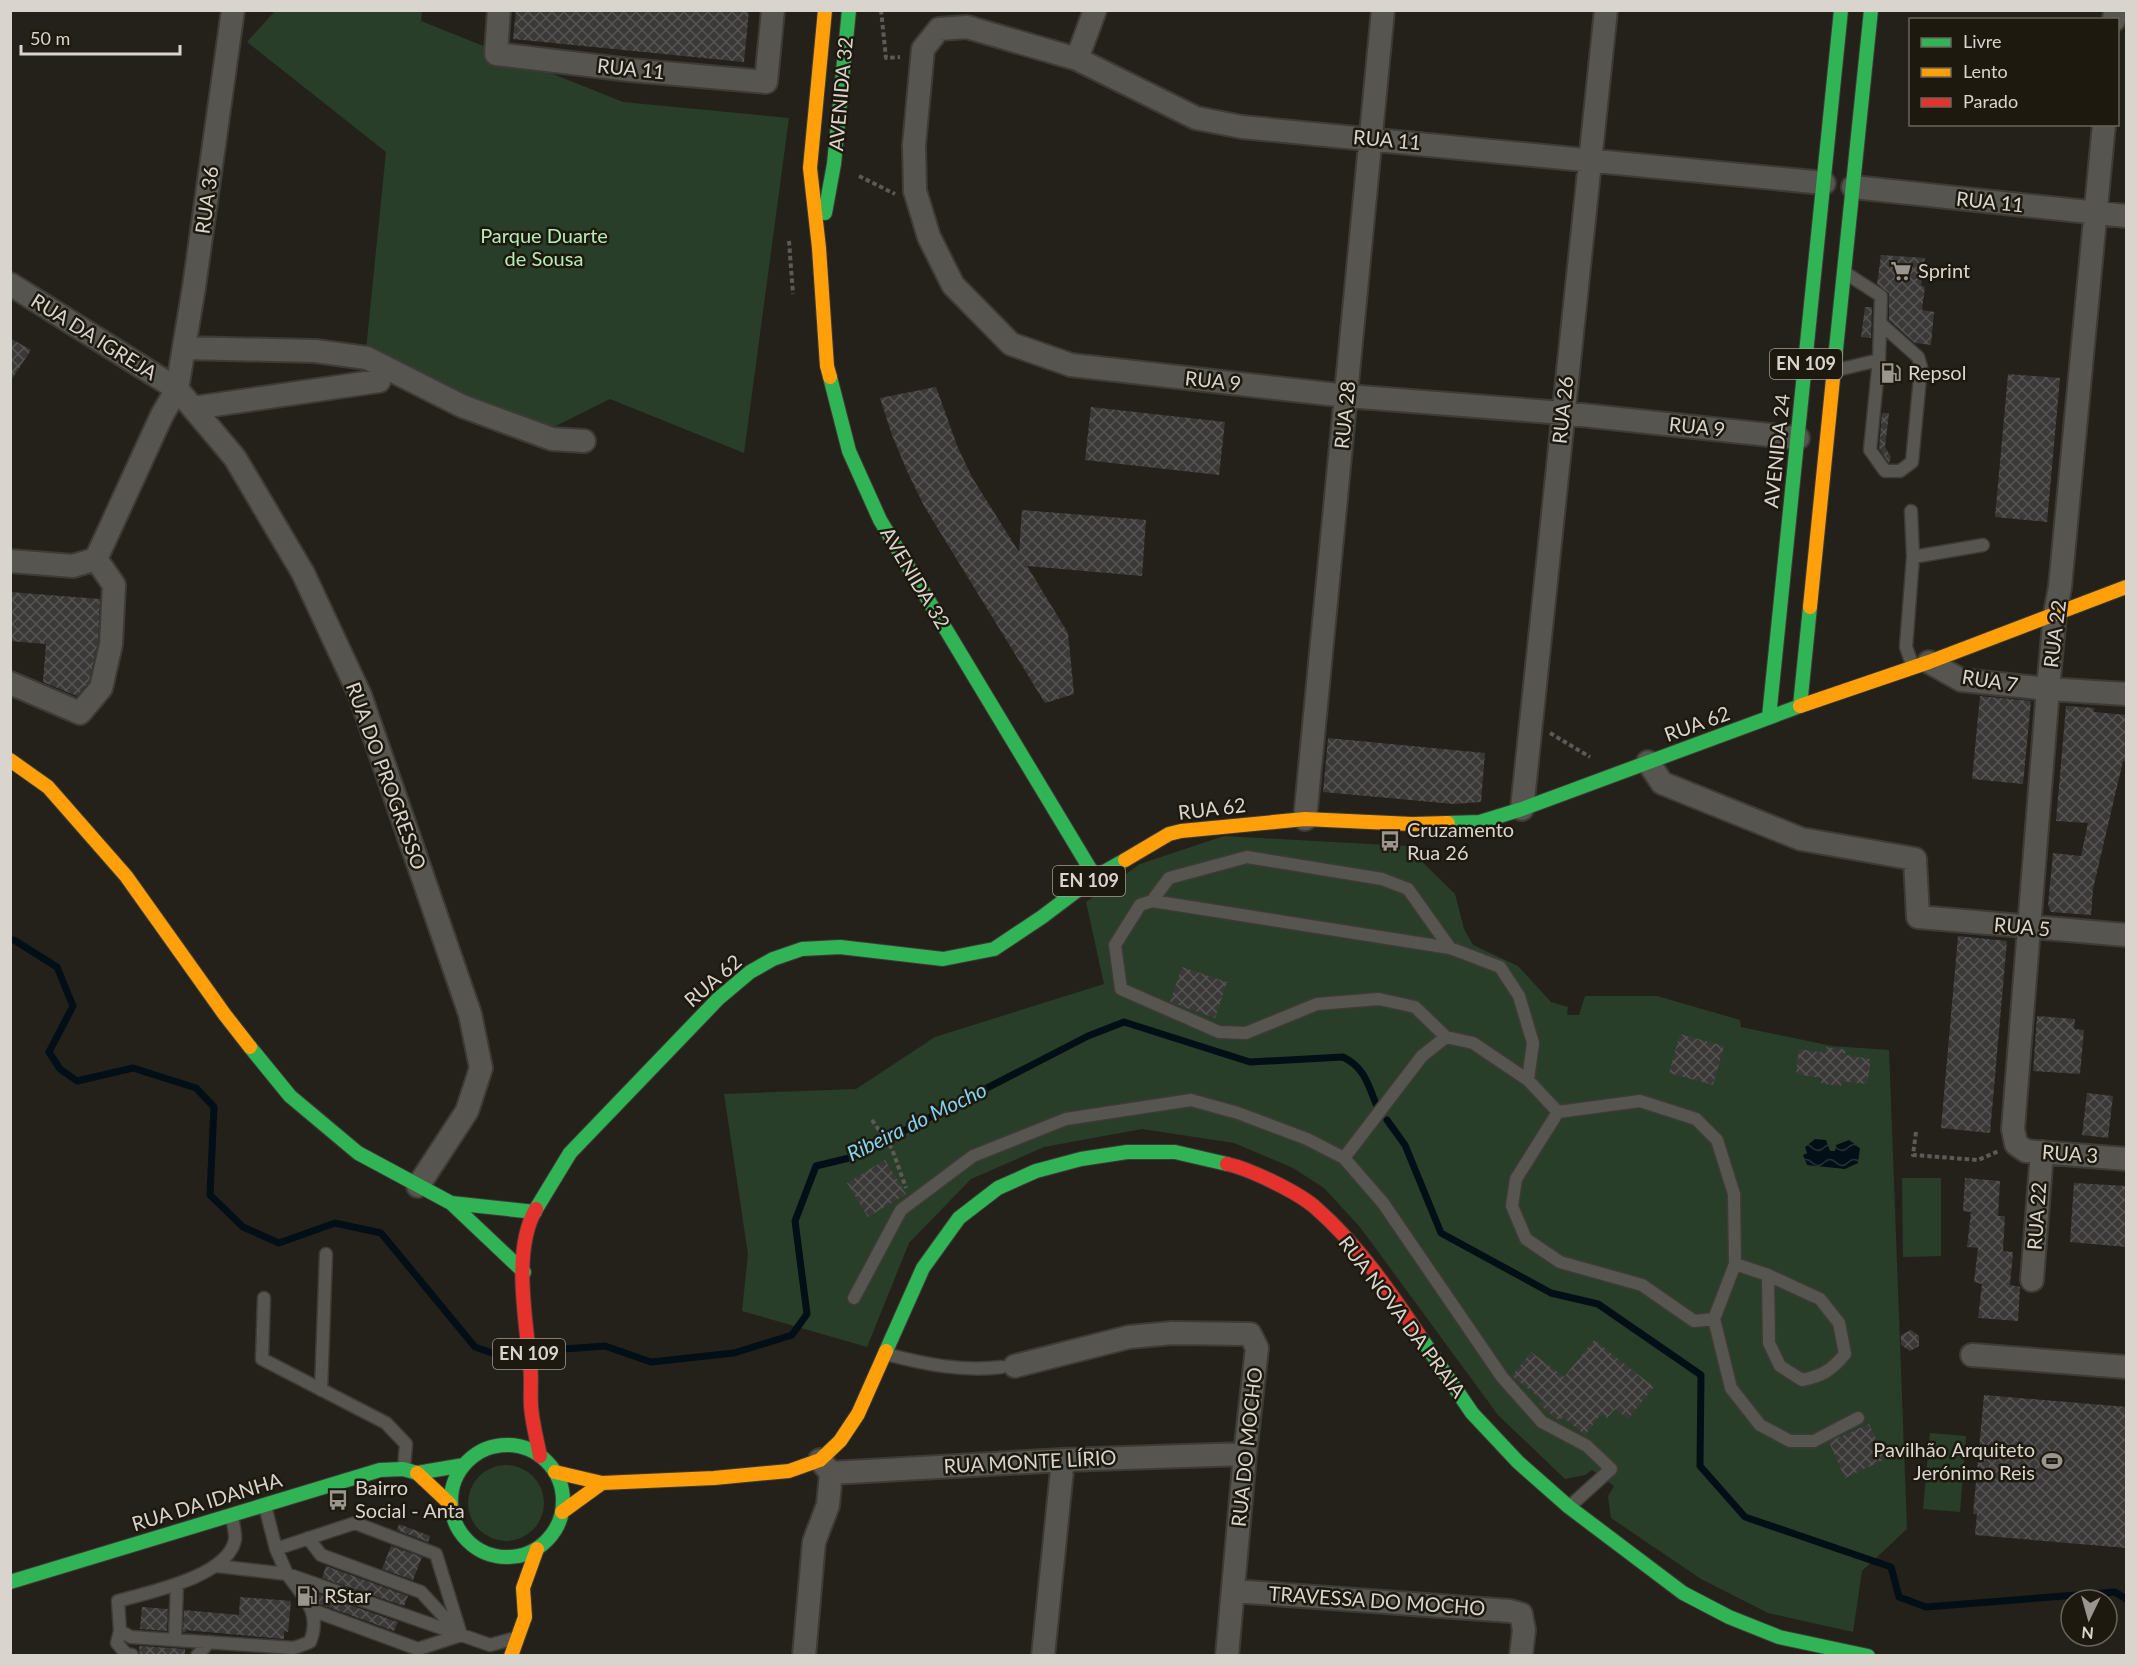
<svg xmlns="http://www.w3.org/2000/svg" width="2137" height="1666" font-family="Lato,sans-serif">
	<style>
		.green { fill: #293e29 }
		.water { fill: url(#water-waves) }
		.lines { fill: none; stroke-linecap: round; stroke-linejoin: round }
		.stream { stroke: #030f16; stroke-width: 7 }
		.building { fill: url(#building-cross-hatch) }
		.lane-casing { stroke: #3e3b36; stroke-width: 15 }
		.street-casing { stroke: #3e3b36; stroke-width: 26 }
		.fast-casing { stroke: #3e3b36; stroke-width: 16 }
		.slow-casing { stroke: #3e3b36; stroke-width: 16 }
		.jam-casing { stroke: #3e3b36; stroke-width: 16 }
		.path { stroke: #5b5a56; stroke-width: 4; stroke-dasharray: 4.5 3; stroke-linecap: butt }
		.lane { stroke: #575550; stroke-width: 12 }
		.street { stroke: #575550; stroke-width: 22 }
		.fast { stroke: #30b455; stroke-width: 14 }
		.slow { stroke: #ff9f0a; stroke-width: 14 }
		.jam { stroke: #e5322d; stroke-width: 14 }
		.labels { text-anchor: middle; stroke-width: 5; stroke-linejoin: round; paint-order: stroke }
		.shield { fill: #1e190e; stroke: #a19d94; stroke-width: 1.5 }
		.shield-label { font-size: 18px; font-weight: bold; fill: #d9d5ce }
		.street-label { font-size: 20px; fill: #d9d5ce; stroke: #1e190e }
		.park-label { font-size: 20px; fill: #b4ebb6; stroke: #1e190e }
		.poi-label { font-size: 20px; fill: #d9d5ce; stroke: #1e190e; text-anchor: start }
		.water-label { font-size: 21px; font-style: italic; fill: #81d3f2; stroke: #1e190e }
	</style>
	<defs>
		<pattern id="water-waves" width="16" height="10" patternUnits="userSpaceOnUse" patternTransform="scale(1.5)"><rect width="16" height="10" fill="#030f16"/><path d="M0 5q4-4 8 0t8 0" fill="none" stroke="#273137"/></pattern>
		<pattern id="building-cross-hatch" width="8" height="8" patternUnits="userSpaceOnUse" patternTransform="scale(1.5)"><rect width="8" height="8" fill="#3a3938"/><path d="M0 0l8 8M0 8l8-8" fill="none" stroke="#565554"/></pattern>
	</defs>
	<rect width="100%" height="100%" fill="#24211b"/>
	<path class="green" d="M275 11H422L421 21 623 102 789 118 744 453 610 399 544 432 366 350 386 152 247 42Z
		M1224 836 1406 846 1455 894 1464 929 1473 945 1518 966 1551 1002 1568 1007 1567 1015H1579L1585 996H1657L1740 1020 1741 1027 1832 1046 1889 1050 1907 1529 1862 1571 1853 1632 1768 1613 1701 1579 1611 1518 1608 1496 1614 1486 1592 1470 1585 1475 1565 1479 1498 1415 1360 1227 1324 1188 1293 1168 1234 1143 1142 1129 1044 1147 971 1179 909 1243 867 1347 742 1311 748 1254 724 1094 856 1089 935 1037 1104 984 1086 902 1140 864Z
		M1902 1178H1941V1256L1903 1257Z
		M1930 1433 1966 1436 1960 1512 1923 1509Z
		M468 1503a38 38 0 1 1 76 0a38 38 0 1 1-76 0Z"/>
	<path class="water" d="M1815 1139 1826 1140 1830 1151H1835L1836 1145 1849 1140 1860 1148 1858 1163 1845 1169 1807 1165 1803 1155 1807 1153 1805 1147Z"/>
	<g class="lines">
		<path class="stream" d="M10 940H14L57 967 73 1006 49 1052 60 1069 77 1081 133 1068 196 1088 214 1107 210 1195 243 1227 279 1243 335 1223 381 1233 475 1347 498 1355 520 1353
			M1387 1120 1405 1145 1441 1233 1551 1293 1598 1304 1701 1375 1700 1466 1745 1517 1891 1567 1899 1597 1926 1607 2115 1592 2126 1599
			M537 1351 605 1346 651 1362 734 1353 792 1335 807 1314 795 1221 816 1166 853 1157 1088 1036 1124 1022 1250 1062 1343 1057C1364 1067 1368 1084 1376 1104"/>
	</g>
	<path class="building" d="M516 10H749L744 62 513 39Z
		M1881 255 1925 258 1921 286 1925 287 1922 310 1934 312 1931 345 1915 343 1889 320V293L1877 284Z
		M1865 307H1872L1871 338 1861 337Z
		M10 338 31 350 10 382Z
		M2008 374 2060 378 2047 522 1995 517Z
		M936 387 958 448 973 479 1019 552 1022 510 1146 520 1142 576 1027 566 1068 633 1074 694 1045 703 924 506 907 471 892 435 880 398Z
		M1091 407 1225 422 1219 475 1085 460Z
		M1882 413H1889L1885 447 1891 457 1889 463 1879 448Z
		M10 592 100 599 98 642 89 682 77 696 43 682 46 644 10 641Z
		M1980 696 2031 701 2023 784 1972 779Z
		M2066 706 2094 708V712L2127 715V762L2123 761 2093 889 2091 915 2051 912 2048 905 2053 853 2081 856 2088 823 2056 821Z
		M1328 738 1485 753 1481 802 1454 804 1323 792Z
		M1958 936 2007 941 1990 1133 1941 1128Z
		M1182 967 1227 982 1215 1018 1170 1002Z
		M2037 1016 2075 1019 2074 1029 2084 1030 2080 1074 2033 1071Z
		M1680 1034 1724 1046 1713 1085 1669 1073Z
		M1826 1047 1846 1050 1845 1055 1871 1059 1867 1084 1842 1081 1841 1086 1821 1083 1822 1078 1796 1074 1799 1049 1825 1053Z
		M2087 1093 2113 1096 2108 1138 2082 1135Z
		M885 1160 906 1194 868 1217 847 1183Z
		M1965 1178 2000 1181 1998 1216H2005L2003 1251 2013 1252 2010 1285 2020 1287 2018 1321 1978 1318 1982 1284 1974 1282 1978 1248 1967 1247 1971 1212 1963 1211Z
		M2074 1183 2127 1186V1247L2070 1242Z
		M1911 1330 1919 1336V1346L1910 1351 1901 1345V1335Z
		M1594 1340 1654 1387 1628 1419 1615 1409 1607 1418 1601 1414 1585 1435 1563 1417 1560 1421 1538 1404 1542 1400 1512 1376 1531 1352 1564 1377Z
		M1984 1395 2127 1407V1548L1975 1535 1977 1514H1973Z
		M1869 1424 1885 1459 1845 1478 1829 1442Z
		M399 1524 430 1536 428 1542 397 1530Z
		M391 1546 422 1557 413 1580 382 1569Z
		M326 1566 408 1596 404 1606 322 1578Z
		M316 1593 398 1622 394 1631 317 1603 314 1598Z
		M240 1597 291 1601 288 1632 284 1631V1639L186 1630V1632H183L184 1610 239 1615Z
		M142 1607 168 1609 167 1631 140 1629Z
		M139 1646 185 1649V1656H140Z"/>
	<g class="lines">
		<g class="lane-casing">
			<path id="lane" d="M1879 360 1870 450 1885 471H1900L1912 462 1921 367 1918 357 1880 323
				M1837 370 1879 360 1881 296 1847 274
				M1911 511 1913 557 1906 647 1913 667
				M1913 557 1983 545
				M1152 901 1450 948 1500 967 1519 996 1533 1043 1528 1080
				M1446 1037 1415 1007 1379 999 1317 1004 1246 1033 1219 1032 1121 989 1115 945 1140 905 1152 901 1169 878 1247 857 1382 879 1408 889 1450 948
				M1558 1112 1516 1179 1512 1206 1526 1239 1560 1262 1642 1285 1694 1321 1714 1319
				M1344 1158 1422 1056 1446 1037 1473 1043 1528 1080 1558 1112 1640 1101 1696 1119 1717 1140 1734 1194 1735 1264 1714 1319 1731 1388 1760 1425 1790 1441H1814L1858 1418
				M1735 1264 1768 1275 1769 1343 1780 1366 1802 1380C1822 1376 1832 1370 1845 1354L1839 1323 1820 1299 1768 1275
				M264 1298 262 1359 386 1423 406 1444 404 1468
				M854 1298 901 1210 973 1156 1066 1119 1191 1100 1238 1113 1307 1139 1344 1158 1383 1203 1502 1377 1542 1422 1587 1446 1611 1469 1570 1506
				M886 1354C924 1364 962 1372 1002 1367
				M321 1390 326 1254
				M265 1506 276 1549 287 1574 490 1645 512 1639
				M308 1538 321 1555 421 1592 458 1632
				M276 1549 355 1523 436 1554 461 1635
				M312 1610 418 1649 461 1635
				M120 1631 131 1637 294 1648 310 1642C322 1612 304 1598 287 1574L217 1566
				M175 1639 177 1584
				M132 1655 126 1654 117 1643 120 1631 118 1601C149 1592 227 1577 235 1540 236 1534 233 1524 232 1517
				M197 1656 209 1642"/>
		</g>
		<g class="street-casing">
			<path id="street" d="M499 10 496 54 630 70 766 82 773 10
				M2114 20 2115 10
				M1077 59 1095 10
				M2104 124 2060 587 2055 614 2048 689 2013 1129 2016 1144 2026 1151 2126 1159
				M1853 187 2126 216
				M10 284 177 389 235 458 303 573 360 695 470 1014 481 1068 467 1111 418 1186
				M184 348 315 351 367 358 462 406 552 439 584 441
				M193 408 379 381
				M1798 438 1563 413 1347 396 1071 365 1011 344 953 285 929 237 915 191 914 145 923 49 939 29 967 27 1077 59 1196 118 1242 127 1824 183
				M10 561 73 566 96 559 162 415 177 389 194 287 233 10
				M1929 662 1961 680 2048 689 2126 694
				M10 683 80 713 101 688 111 644 114 585 96 559
				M1648 762 1662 783 1801 839 1915 859 1918 917 2126 935
				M1522 809 1606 10
				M1305 819 1383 10
				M2032 1280 2042 1152
				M1972 1355 2126 1367
				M1015 1366 1129 1337 1172 1333 1250 1334 1257 1348 1245 1454 1227 1656
				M820 1460 831 1473 1063 1460 1245 1454
				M1233 1591 1510 1611 1521 1614 1524 1630 1521 1656
				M804 1656 814 1542 828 1505 831 1473
				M1043 1656 1063 1460"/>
		</g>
		<g class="fast-casing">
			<path id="fast" d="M825 213 834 164 849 10
				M1835 359 1871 10
				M830 377 849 451 880 520 1095 877
				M1769 717 1841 10
				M1448 823 1480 822 1522 809 1800 706 1810 607
				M250 1047 290 1096 358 1153 451 1203 524 1272
				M451 1203 535 1212
				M536 1209 570 1153 718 999 750 972 773 959 802 949 840 947 943 959 994 949 1042 917 1095 877 1125 860
				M1421 1338 1472 1413 1518 1462 1569 1507 1683 1593 1729 1617 1779 1637 1868 1656
				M886 1351 923 1268 959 1218 998 1188 1036 1171 1081 1159 1127 1152H1175L1227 1164
				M451 1501a56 56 0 1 1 112 0a56 56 0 1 1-112 0Z
				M10 1582 380 1470 403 1469 417 1473 464 1465"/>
		</g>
		<g class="slow-casing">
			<path id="slow" d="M825 10 810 168 819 248 827 366 830 377
				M1810 607 1835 359
				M1800 706 1929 662 2126 587
				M10 760 48 787 126 876 225 1015 250 1047
				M1125 860 1169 834 1181 831 1305 819 1412 824 1448 823
				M555 1472 602 1483 714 1478 789 1471 820 1460 840 1441 858 1414 886 1351
				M417 1473 450 1504
				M562 1512 602 1483
				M511 1656 525 1617 523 1588 537 1549"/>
		</g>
		<g class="jam-casing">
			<path id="jam" d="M1227 1164C1250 1169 1300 1193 1317 1209 1358 1245 1391 1293 1421 1338
				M536 1209C512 1250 526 1319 530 1364 532 1378 530 1392 531 1406 532 1422 537 1440 540 1456"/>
		</g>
		<path class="path" d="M881 10 886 58 900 57
			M859 176 895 194
			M789 241 793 294
			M1550 733 1590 757
			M872 1120 892 1149 906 1188
			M1916 1132 1913 1155 1978 1160 1999 1151"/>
		<use href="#lane" class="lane"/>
		<use href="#street" class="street"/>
		<use href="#fast" class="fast"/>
		<use href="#slow" class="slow"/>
		<use href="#jam" class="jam"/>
	</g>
	<defs>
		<g id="supermarket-bare" transform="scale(1.62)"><path d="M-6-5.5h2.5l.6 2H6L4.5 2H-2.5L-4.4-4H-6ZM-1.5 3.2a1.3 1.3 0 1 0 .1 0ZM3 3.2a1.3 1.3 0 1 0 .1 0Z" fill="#9a968f" stroke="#1e190e" stroke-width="2.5" paint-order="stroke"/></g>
		<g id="fuel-bare" transform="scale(1.62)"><path d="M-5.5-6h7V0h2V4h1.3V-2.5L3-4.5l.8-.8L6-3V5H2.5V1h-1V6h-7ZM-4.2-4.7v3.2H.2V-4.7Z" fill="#9a968f" stroke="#1e190e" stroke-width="2.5" paint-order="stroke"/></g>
		<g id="bus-bare" transform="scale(1.62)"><path d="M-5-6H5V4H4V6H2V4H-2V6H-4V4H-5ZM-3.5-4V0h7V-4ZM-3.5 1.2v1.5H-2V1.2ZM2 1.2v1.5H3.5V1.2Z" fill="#9a968f" stroke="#1e190e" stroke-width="2.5" paint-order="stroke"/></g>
		<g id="stadium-bare" transform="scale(1.62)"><path d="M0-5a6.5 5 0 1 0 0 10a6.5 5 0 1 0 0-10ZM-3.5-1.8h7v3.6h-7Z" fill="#9a968f" stroke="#1e190e" stroke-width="2.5" paint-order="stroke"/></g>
	</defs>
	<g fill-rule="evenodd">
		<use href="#supermarket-bare" x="1901" y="271"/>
		<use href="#fuel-bare" x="1891" y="373"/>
		<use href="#bus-bare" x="1390" y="841"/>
		<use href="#stadium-bare" x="2052" y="1461"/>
		<use href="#bus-bare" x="338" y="1500"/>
		<use href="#fuel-bare" x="307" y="1596"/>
	</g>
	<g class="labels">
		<g class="shield">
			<rect x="1770" y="349" width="72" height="30" rx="4.5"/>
			<rect x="1053" y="866" width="72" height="30" rx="4.5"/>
			<rect x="493" y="1339" width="72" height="30" rx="4.5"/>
		</g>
		<g class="shield-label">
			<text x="1806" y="370">EN 109</text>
			<text x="1089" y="887">EN 109</text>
			<text x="529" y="1360">EN 109</text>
		</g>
		<g class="street-label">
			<text transform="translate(631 69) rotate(6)" y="7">RUA 11</text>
			<text transform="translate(841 94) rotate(-85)" y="7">AVENIDA 32</text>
			<text transform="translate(1387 140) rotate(5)" y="7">RUA 11</text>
			<text transform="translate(207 200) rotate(-82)" y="7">RUA 36</text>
			<text transform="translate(1990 202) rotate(6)" y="7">RUA 11</text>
			<text transform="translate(94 337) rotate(32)" y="7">RUA DA IGREJA</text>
			<text transform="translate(1213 381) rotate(6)" y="7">RUA 9</text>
			<text transform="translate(1563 410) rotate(-84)" y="7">RUA 26</text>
			<text transform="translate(1345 415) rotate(-84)" y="7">RUA 28</text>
			<text transform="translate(1697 427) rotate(6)" y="7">RUA 9</text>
			<text transform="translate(1777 451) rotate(-84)" y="7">AVENIDA 24</text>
			<text transform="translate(915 578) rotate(59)" y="7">AVENIDA 32</text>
			<text transform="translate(2055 634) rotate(-83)" y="7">RUA 22</text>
			<text transform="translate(1990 681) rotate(9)" y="7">RUA 7</text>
			<text transform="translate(1697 724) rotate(-20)" y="7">RUA 62</text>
			<text transform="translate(386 776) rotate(70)" y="7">RUA DO PROGRESSO</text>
			<text transform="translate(1212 809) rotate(-7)" y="7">RUA 62</text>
			<text transform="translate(2022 927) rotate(5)" y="7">RUA 5</text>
			<text transform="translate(713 981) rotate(-41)" y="7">RUA 62</text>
			<text transform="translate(2070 1154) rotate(4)" y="7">RUA 3</text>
			<text transform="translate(2037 1216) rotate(-86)" y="7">RUA 22</text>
			<text transform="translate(1402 1317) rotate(53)" y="7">RUA NOVA DA PRAIA</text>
			<text transform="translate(1247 1447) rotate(-84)" y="7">RUA DO MOCHO</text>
			<text transform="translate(1030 1462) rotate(-3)" y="7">RUA MONTE LÍRIO</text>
			<text transform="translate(207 1502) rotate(-17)" y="7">RUA DA IDANHA</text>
			<text transform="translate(1377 1601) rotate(4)" y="7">TRAVESSA DO MOCHO</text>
		</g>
		<g class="park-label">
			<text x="544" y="243">Parque Duarte<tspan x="544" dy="23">de Sousa</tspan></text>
		</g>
		<g class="poi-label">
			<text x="1918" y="278">Sprint</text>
			<text x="1908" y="380">Repsol</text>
			<text x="1407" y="837">Cruzamento<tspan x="1407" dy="23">Rua 26</tspan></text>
			<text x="2035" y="1457" text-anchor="end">Pavilhão Arquiteto<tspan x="2035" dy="23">Jerónimo Reis</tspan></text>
			<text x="355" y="1495">Bairro<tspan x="355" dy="23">Social - Anta</tspan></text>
			<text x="324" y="1603">RStar</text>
		</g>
		<g class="water-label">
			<text transform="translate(917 1122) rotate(-26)" y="7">Ribeira do Mocho</text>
		</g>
	</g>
	<rect width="2137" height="1666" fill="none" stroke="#d9d5ce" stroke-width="24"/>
	<rect x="1909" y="18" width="210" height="108" fill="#1e190e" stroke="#69645b" stroke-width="1.5"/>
	<rect x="1921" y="38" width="30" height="9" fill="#30b455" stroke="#69645b" stroke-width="1.5"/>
	<text x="1963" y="48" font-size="18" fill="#d9d5ce">Livre</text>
	<rect x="1921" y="68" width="30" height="9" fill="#ff9f0a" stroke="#69645b" stroke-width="1.5"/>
	<text x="1963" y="78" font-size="18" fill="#d9d5ce">Lento</text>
	<rect x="1921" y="98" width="30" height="9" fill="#e5322d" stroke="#69645b" stroke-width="1.5"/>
	<text x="1963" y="108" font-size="18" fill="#d9d5ce">Parado</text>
	<g transform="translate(2089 1618) rotate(185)"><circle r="28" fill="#1e190e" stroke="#69645b" stroke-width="1.5"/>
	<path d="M0-4.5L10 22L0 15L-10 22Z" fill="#9a968f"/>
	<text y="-9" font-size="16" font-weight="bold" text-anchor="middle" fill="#d9d5ce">N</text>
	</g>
	<path d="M21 45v9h159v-9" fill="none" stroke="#d9d5ce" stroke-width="3"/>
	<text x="30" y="45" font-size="18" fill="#d9d5ce" stroke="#1e190e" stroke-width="4.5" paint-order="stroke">50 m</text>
</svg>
